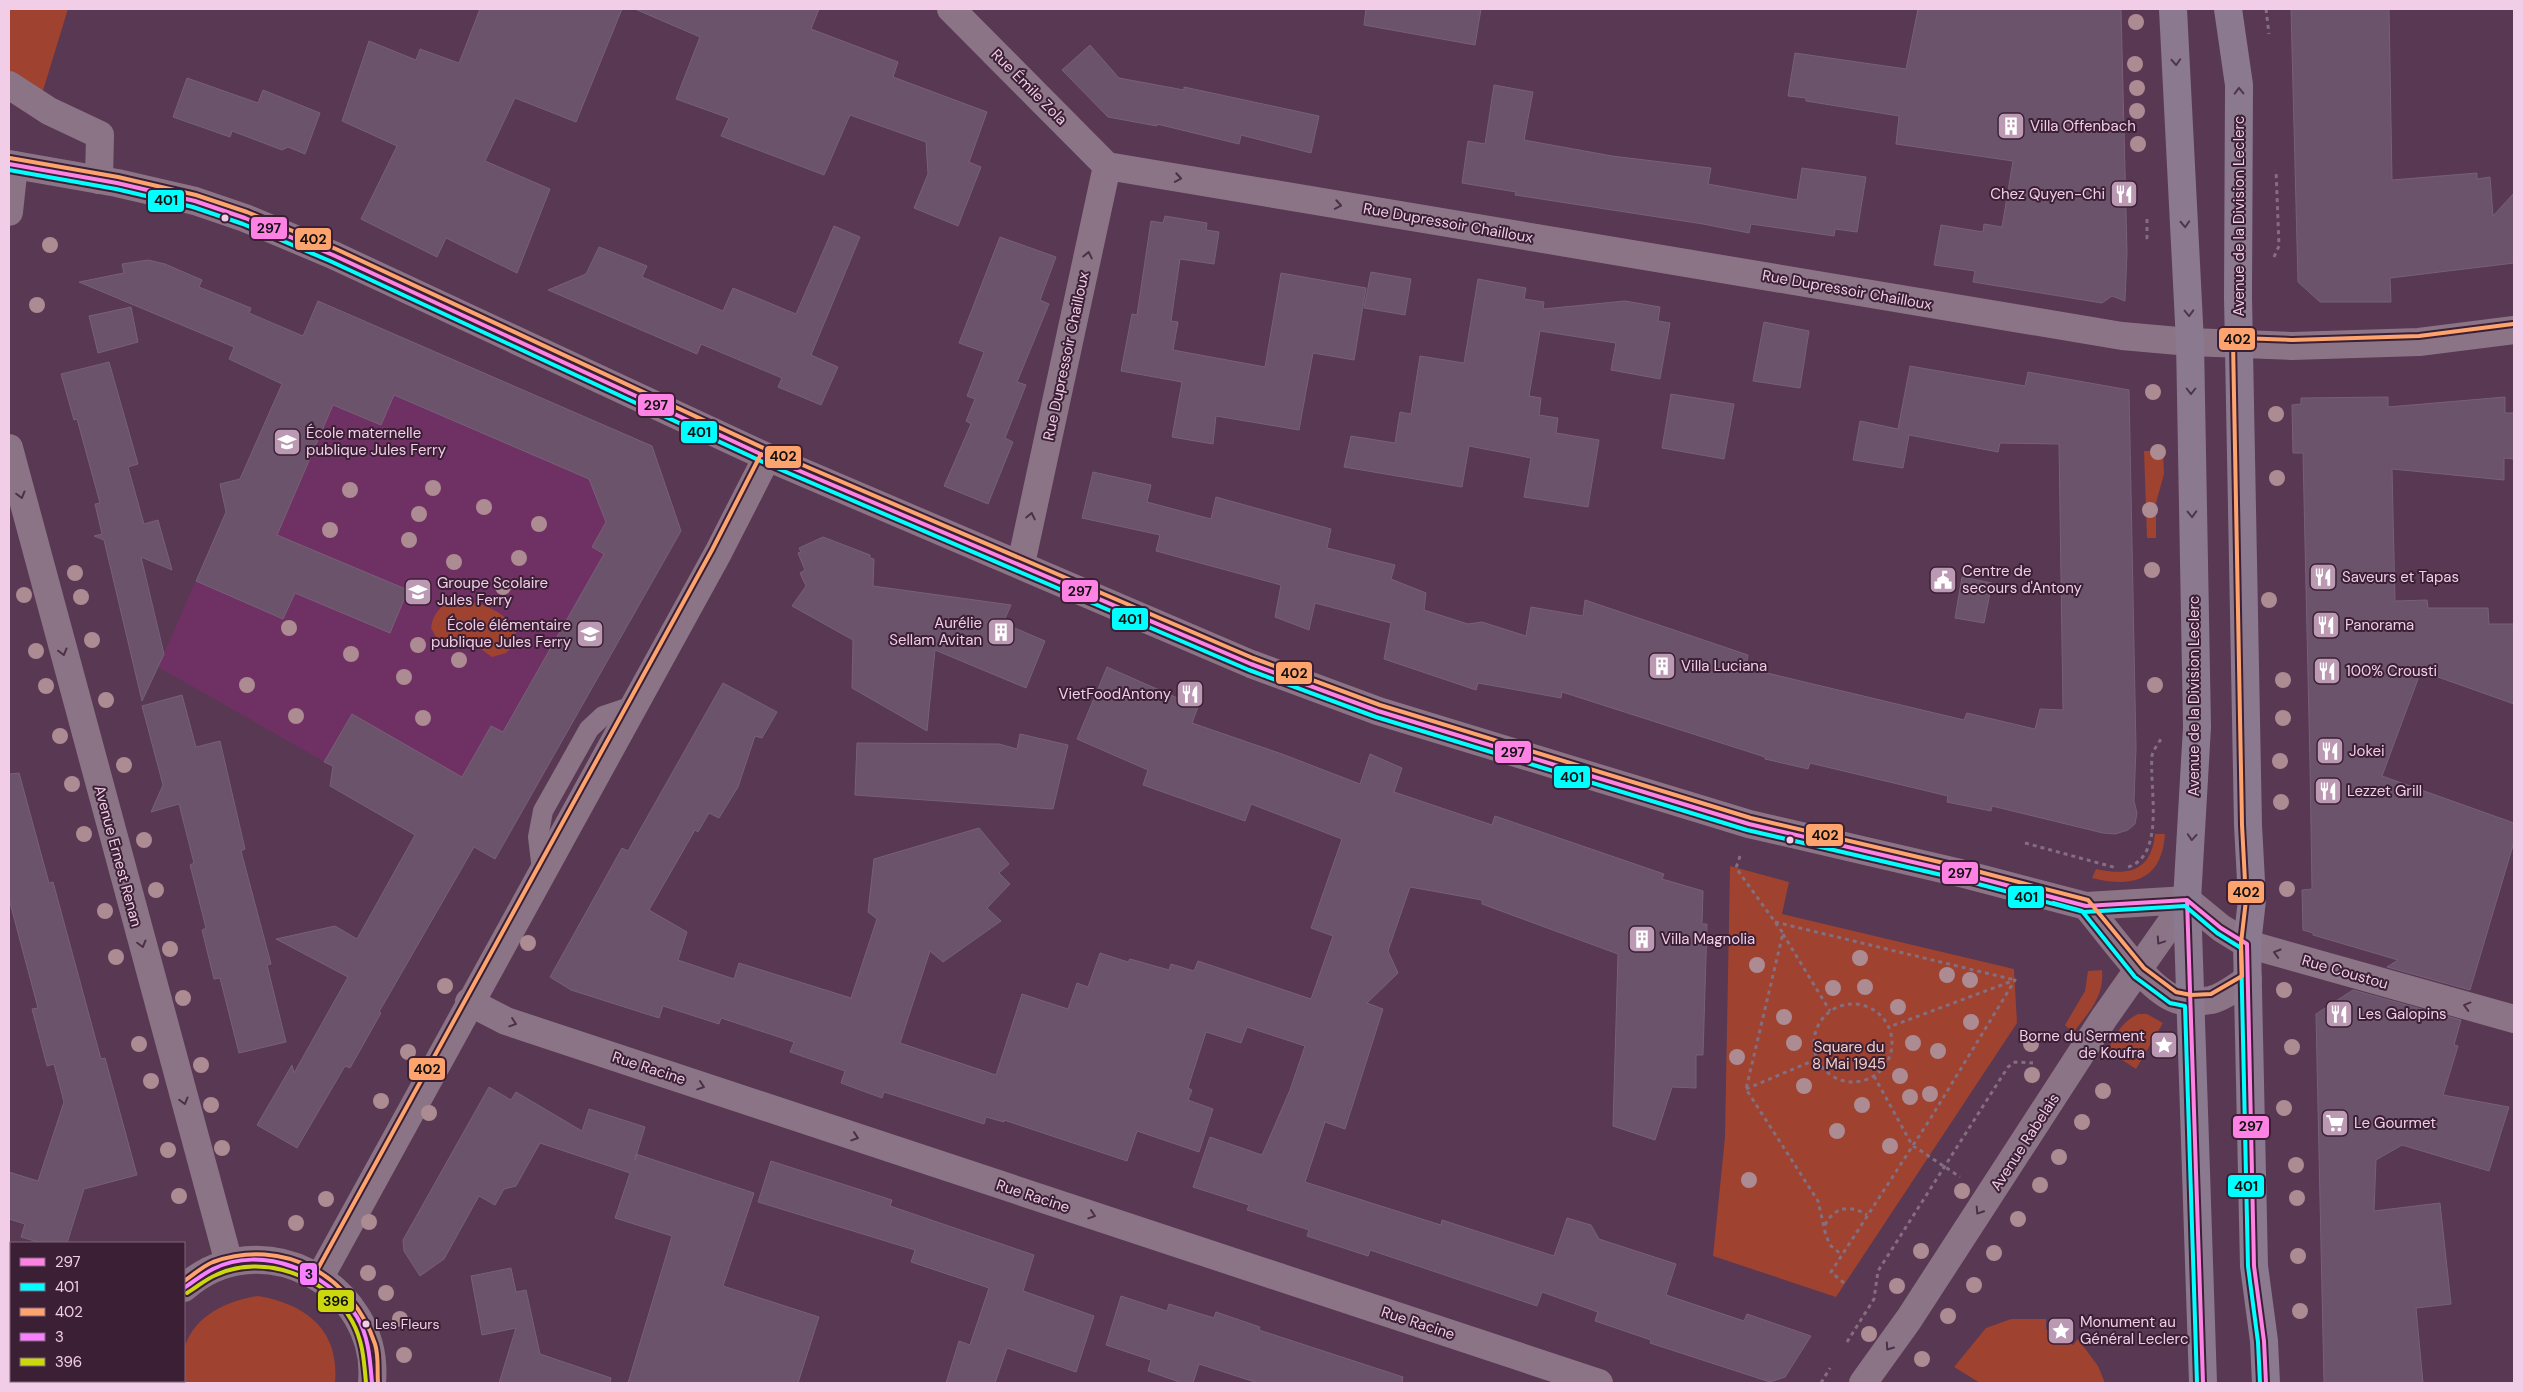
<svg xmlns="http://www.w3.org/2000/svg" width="2523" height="1392" font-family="'DM Sans',sans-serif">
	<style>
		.built { fill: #6f3163 }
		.green { fill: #9f422f }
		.building { fill: #6b536b; stroke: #776078 }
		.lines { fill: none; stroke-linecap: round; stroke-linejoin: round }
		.path { stroke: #846e7f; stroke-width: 3; stroke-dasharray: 4 4; stroke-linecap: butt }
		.lane { stroke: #8c7487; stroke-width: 20 }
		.street { stroke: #8c7487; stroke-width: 28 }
		.secondary { stroke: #8c7487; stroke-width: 28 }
		.primary { stroke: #8b798f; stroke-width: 28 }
		.bus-1-casing { stroke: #3b2035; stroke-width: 8 }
		.bus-2-casing { stroke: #3b2035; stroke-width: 8 }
		.bus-3-casing { stroke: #3b2035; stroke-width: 8 }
		.bus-4-casing { stroke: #3b2035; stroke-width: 8 }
		.bus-5-casing { stroke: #3b2035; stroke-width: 8 }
		.bus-1 { stroke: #fd82e4; stroke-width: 4 }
		.bus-2 { stroke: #0ff; stroke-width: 4 }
		.bus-3 { stroke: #fda36e; stroke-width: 4 }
		.bus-4 { stroke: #f780ff; stroke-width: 4 }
		.bus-5 { stroke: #ccd80e; stroke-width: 4 }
		.tree { fill: #ac8b92 }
		.oneway { stroke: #4f364c }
		.oneway2 { stroke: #4b3145 }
		.bus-dot { fill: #f1cde7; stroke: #3b2035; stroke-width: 2 }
		.labels { text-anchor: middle; stroke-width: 4; stroke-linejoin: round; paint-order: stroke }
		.bus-label { font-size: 14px; fill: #f1cde7; stroke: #3b2035; text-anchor: start }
		.street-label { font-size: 15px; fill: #f1cde7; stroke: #3b2035 }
		.poi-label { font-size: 15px; fill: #f1cde7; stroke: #3b2035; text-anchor: start }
		.park-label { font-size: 15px; fill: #f0cfc6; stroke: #3b2035 }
		.line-badge { stroke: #3b2035; stroke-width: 2 }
		.pale-badge-label { font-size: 14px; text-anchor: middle; font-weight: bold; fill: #111 }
	</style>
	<rect width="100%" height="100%" fill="#583852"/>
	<path class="built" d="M318 301 652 446 681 531 495 859 158 667Z"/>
	<path class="green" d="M9 9H68L41 97 9 94Z
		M2144 451H2163L2164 474 2156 503V538H2147Z
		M454 600C478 600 501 609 516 629V643L506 653 492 657 467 639 447 641 436 637 431 628C433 613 440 606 454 600Z
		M2155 834H2165C2162 881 2132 888 2092 878L2096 869C2128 876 2151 872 2155 834Z
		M1730 866 1789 882 1782 914 2014 969 2017 1023 1836 1297 1713 1256 1725 1137Z
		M2102 970C2105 996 2088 1013 2073 1033L2065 1025 2085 991 2088 971Z
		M2138 1014H2147L2163 1023 2136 1069 2107 1050C2116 1035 2121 1022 2138 1014Z
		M258 1296C306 1304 340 1330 335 1383H181V1381H184C184 1370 181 1356 185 1346 196 1314 228 1301 258 1296Z
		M2011 1319H2046V1329L2073 1345 2078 1339 2098 1366 2105 1383H1980L1954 1367 1986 1328Z"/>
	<path class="building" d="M480 9H622L576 122 515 98 485 161 550 189 517 273 446 238 437 257 361 219 397 146 342 121 369 41 416 60 420 49 459 63Z
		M635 9H819L811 29 898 62 893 77 987 112 969 162 981 167 958 226 914 208 928 174 926 142 850 115 824 175 721 136 729 118 676 99 700 37Z
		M1366 9H1481L1475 45 1364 25Z
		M1918 9H2121L2127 252 2125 301 2112 296 2102 303 1973 282 1975 271 1934 265 1941 225 1983 232 1984 224 2002 227 2013 161 1896 144 1899 116 1806 101V98L1788 96 1795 53 1906 69Z
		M2291 9H2389L2392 180 2477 173V179L2490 177 2493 216 2514 193V263L2390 278 2391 302H2320L2298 282Z
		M1090 45 1119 78 1184 90V87L1319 116 1311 153 1241 135 1239 144 1157 124V126L1108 117 1062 70Z
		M187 78 258 103 263 90 320 113 305 154 288 147 282 150 232 131 230 137 173 117Z
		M1494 85 1533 92 1524 140 1612 156 1711 168 1708 184 1797 200 1802 168 1866 177 1857 232 1835 229 1834 236 1751 224 1749 233 1703 224 1515 195 1516 192 1462 183 1468 141 1485 144Z
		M1165 216 1207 223 1206 230 1219 232 1214 264 1180 259 1171 321 1178 322 1173 350 1265 367 1281 273 1366 288 1354 360 1313 353 1299 430 1216 416 1213 444 1172 437 1182 382 1121 371 1132 314 1137 315 1151 221 1163 223Z
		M834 226 860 237 811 355 838 367 821 405 778 387 782 378 701 344 697 354 548 290 586 274 599 247 647 266 642 277 723 311 733 288 796 314Z
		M1000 237 1056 257 1040 300 1049 304 1017 382 1026 385 1005 438 1013 442 988 504 944 486 971 424 966 421 975 399 967 396 984 352 959 343Z
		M148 260 165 264 202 280 199 287 251 308 249 313 303 336 318 301 652 446 681 531 495 859 474 847 379 1012 381 1013 350 1068 345 1066 297 1148 257 1125 292 1065 294 1073 348 977 276 939 335 926 357 939 415 835 330 786 333 766 324 762 352 714 462 777 491 726 503 732 604 554 592 547 606 522 589 479 394 395 381 425 333 405 277 535 408 590 390 633 295 593 283 619 196 581 226 512 220 484 240 479 282 384 229 359 234 347 79 282 124 273 122 264Z
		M1371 272 1411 279 1405 315 1364 308Z
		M1478 279 1526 288 1524 299 1544 302 1543 309 1625 301 1660 307 1658 321 1670 323 1660 379 1611 370 1616 343 1540 331 1529 396 1541 398 1539 415 1558 418 1556 433 1599 440 1588 507 1524 497 1531 458 1469 446 1462 487 1344 467 1351 436 1395 443 1400 412 1411 414 1420 356 1464 363Z
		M131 307 138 342 98 353 89 316Z
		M1764 322 1809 331 1800 388 1753 381Z
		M109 362 138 464 128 467 144 524 158 520 172 570 141 557 164 654 142 701 104 540 94 536 102 534 95 504 100 503 77 419 74 420 61 374Z
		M1910 366 2025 386 2028 372 2129 390 2136 748 2134 801 2137 813 2135 824 2128 830 2115 834 2103 833 1992 806 1991 811 1947 802 1948 796 1810 763 1808 769 1765 759V757L1562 692 1561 698 1478 683 1476 690 1384 659 1391 623 1315 603 1309 630 1275 617 1281 585 1156 551 1160 535 1082 518 1093 472 1151 485 1147 502 1211 519 1216 497 1331 529 1327 548 1395 565 1391 579 1426 593 1424 610 1468 624 1482 622 1526 636 1531 607 1583 616 1585 600 1748 655 1746 668 1964 720 1967 713 2035 729 2040 709 2063 710 2059 444 2000 443 1998 452 1909 435 1903 468 1853 460 1860 421 1898 429Z
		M1671 394 1734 404 1724 459 1662 448Z
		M2388 397V407L2505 397V413H2514V459L2504 458V480L2392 469 2395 601 2427 600 2428 608H2488L2489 624H2514V704L2421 671 2382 776 2514 823V842L2470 990 2387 967 2398 960 2313 935V933L2303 930 2302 890 2312 889 2310 764 2303 453H2293L2292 405 2301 404V398Z
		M823 537 870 555V558L874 559 873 586 1011 605 1003 623 1045 641 1026 688 935 650 927 731 852 688 853 640 792 606 806 586 800 573 805 570 798 553 801 552 799 548Z
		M1962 577 1992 583 1984 623 1955 618Z
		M1107 667 1198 707 1192 723 1282 754 1360 784 1370 754 1402 768 1394 792 1492 825 1495 816 1664 874 1662 879 1703 891 1702 924H1707L1703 1055H1696V1088L1672 1087 1655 1140 1613 1126 1618 954 1482 904V900L1410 887 1388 951 1398 973 1367 1003 1383 1009 1345 1129 1325 1122 1305 1182 1441 1225 1442 1220 1554 1256 1567 1218 1591 1225 1599 1239 1676 1264 1666 1295 1744 1321 1747 1314 1811 1336 1785 1377 1770 1382 1650 1343 1651 1340 1595 1321 1598 1312 1542 1292 1537 1306 1370 1250 1368 1256 1307 1236 1309 1230 1247 1210 1249 1205 1193 1187 1210 1137 1262 1155 1290 1090 1305 1046 1247 1027 1241 1043 1206 1032 1188 1088 1192 1090 1188 1100 1213 1109 1199 1152 1137 1131 1127 1161 1004 1120V1122L986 1117 984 1124 884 1092 882 1098 841 1083 845 1071 790 1052 794 1042 721 1018 719 1024 663 1006 659 1018 571 990 550 977 622 848 628 851 723 683 777 712 762 738 755 736 738 787 719 818 709 813 698 832 695 830 649 910 687 932 678 960 734 979 739 963 851 998 877 919 868 912 874 859 979 828 1009 864 999 873 1010 884 987 908 1001 921 943 962 930 951 900 1043 996 1075 1022 994 1068 1009 1077 983 1088 987 1100 953 1128 962 1130 959 1169 970 1171 964 1194 971 1198 961 1311 999 1333 936 1311 928 1342 839 1251 804 1245 821 1143 785 1148 770 1077 739Z
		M182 695 196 747 220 741 245 849 241 851 271 964 267 965 286 1042 239 1053 220 978 214 979 202 930 206 928 190 865 194 863 179 804 151 812 163 785 142 706Z
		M1020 734 1068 745 1053 809 855 795 857 743 999 744 1017 749Z
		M19 773 49 883 53 882 101 1059 105 1058 137 1175 84 1189 67 1243H41L21 1237 25 1224 9 1219V1172L38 1181 64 1102 54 1064 47 1066 32 1009 38 1008 9 899V774Z
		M2353 990 2461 1020 2454 1045 2458 1046 2443 1095 2509 1107 2489 1171 2402 1145 2376 1160 2374 1211 2440 1203 2451 1304 2416 1308 2423 1383H2324L2316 1014Z
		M489 1087 511 1100 516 1092 582 1131 589 1109 645 1127 635 1160 636 1154 754 1193 723 1286 819 1317 798 1383H628L672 1236 615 1218 630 1173 540 1143 516 1186 504 1189 495 1205 479 1196 444 1259 420 1276 404 1251 403 1240Z
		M771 1161 892 1200 890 1206 1034 1255 1023 1291 1094 1316 1076 1372 1007 1348 995 1383H946L959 1341 970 1345 989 1288 911 1262 915 1250 758 1202Z
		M511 1268 516 1292 526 1290 540 1354 611 1378 610 1383H499L516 1328 482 1335 471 1276Z
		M1121 1296 1167 1311 1169 1304 1214 1318 1216 1312 1260 1327 1259 1330 1403 1377 1402 1383H1258L1199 1364 1193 1383H1182L1148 1371 1151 1360 1106 1345Z"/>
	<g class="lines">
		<path class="path" d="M2266 9 2269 34
			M2147 219V238L2150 242
			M2274 257 2279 246 2276 170
			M2025 843 2117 868
			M1740 856 1736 868 1783 933 1746 1089 1818 1201 1826 1236 1831 1246 1842 1255
			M2128 867C2166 855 2149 787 2152 756 2153 750 2158 744 2161 739
			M1775 922 2015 980
			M1783 934 1830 1011
			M1814 1043a39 39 0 1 1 78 0a39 39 0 1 1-78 0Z
			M1874 1076 1912 1145 1960 1177
			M1746 1089 1817 1059
			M1825 1225C1834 1207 1850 1204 1867 1215
			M1844 1283 1831 1272 1932 1116 2015 980 1889 1027
			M1847 1342 1874 1299 1878 1271 2008 1067 2015 1062 2033 1063
			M1821 1383 1830 1368"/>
		<path class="lane" d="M542 870 538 837 543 811 589 729 603 716 633 706"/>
		<path class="street" d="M951 9 1107 166
			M9 85 49 111 100 135 99 180
			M9 167 14 165 9 212
			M9 448 229 1263
			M1021 564 1107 166 2122 336 2190 342
			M469 1002 506 1021 1599 1383
			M9 1299 11 1300
			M1863 1383 1909 1319 2104 1018 2187 900 2221 928 2247 944 2514 1019"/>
		<path class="secondary" d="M9 164 117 183 195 201 245 218 333 255 767 457 1251 664 1378 711 1749 824 1960 873 2086 906 2187 900
			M2190 342 2292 346 2419 342 2514 330
			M2086 906C2108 931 2144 985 2173 998 2183 1003 2200 1002 2211 1000 2224 997 2237 986 2248 979
			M320 1277 718 553 767 457
			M184 1288C259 1220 381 1284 372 1383
			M143 1381V1383"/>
		<path class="primary" d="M2173 9 2190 342 2197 727 2187 900 2203 1383
			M2228 9 2239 85 2238 297 2248 825 2252 900 2247 944 2254 1266 2264 1341 2266 1383"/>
		<g class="bus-1-casing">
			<path id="bus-1" d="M9 164 117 183 195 201 245 218 333 255 767 457 1251 664 1378 711 1749 824 1960 873 2086 906 2187 900
				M2187 900 2221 928 2247 944 2254 1266 2264 1341 2266 1383
				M2187 900 2203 1383"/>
		</g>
		<g class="bus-2-casing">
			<path id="bus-2" d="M9 170 116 189 193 207 243 224 330 261 765 463 1249 670 1376 717 1747 830 1959 879 2084 912 2185 906 2217 933 2241 948 2248 1266 2258 1342 2260 1383
				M2053 903 2082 911 2135 977 2170 1003 2185 1006 2197 1383"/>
		</g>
		<g class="bus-3-casing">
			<path id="bus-3" d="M10 158 118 177 196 195 247 212 336 249 770 451 1253 658 1380 705 1751 818 1961 867 2088 900 2144 968 2176 992 2191 995 2211 994 2242 976 2241 943 2246 900 2242 825 2233 341 2239 338 2292 340 2419 336 2513 324
				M315 1274 712 550 761 454
				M184 1281C193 1275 203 1266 213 1262 283 1237 352 1275 375 1344 379 1356 377 1371 378 1383"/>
		</g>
		<g class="bus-4-casing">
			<path id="bus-4" d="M184 1288C193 1282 203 1274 213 1269 262 1244 329 1272 357 1317 369 1337 370 1360 372 1383"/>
		</g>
		<g class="bus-5-casing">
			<path id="bus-5" d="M187 1293C197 1287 206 1279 216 1275 263 1253 327 1276 352 1321 363 1341 364 1361 366 1383"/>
		</g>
		<use href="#bus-1" class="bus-1"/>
		<use href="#bus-2" class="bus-2"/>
		<use href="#bus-3" class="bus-3"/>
		<use href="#bus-4" class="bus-4"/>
		<use href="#bus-5" class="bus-5"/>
	</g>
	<g class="tree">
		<circle cx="2136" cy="22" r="8"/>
		<circle cx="2135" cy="64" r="8"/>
		<circle cx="2137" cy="88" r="8"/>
		<circle cx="2137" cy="111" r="8"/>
		<circle cx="2138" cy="144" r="8"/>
		<circle cx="50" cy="245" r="8"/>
		<circle cx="37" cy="305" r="8"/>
		<circle cx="2153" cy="392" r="8"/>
		<circle cx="2276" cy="414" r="8"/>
		<circle cx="2158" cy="452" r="8"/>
		<circle cx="2277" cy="478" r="8"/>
		<circle cx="433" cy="488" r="8"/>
		<circle cx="350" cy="490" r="8"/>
		<circle cx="484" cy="507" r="8"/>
		<circle cx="2150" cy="510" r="8"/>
		<circle cx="419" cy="514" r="8"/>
		<circle cx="539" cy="524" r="8"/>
		<circle cx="330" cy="530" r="8"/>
		<circle cx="409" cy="540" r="8"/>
		<circle cx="519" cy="558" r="8"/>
		<circle cx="454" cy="562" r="8"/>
		<circle cx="2152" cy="570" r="8"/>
		<circle cx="75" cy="573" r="8"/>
		<circle cx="503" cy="587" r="8"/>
		<circle cx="24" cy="595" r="8"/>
		<circle cx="81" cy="597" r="8"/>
		<circle cx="2269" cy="600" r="8"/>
		<circle cx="289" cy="628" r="8"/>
		<circle cx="92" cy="640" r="8"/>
		<circle cx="418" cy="645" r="8"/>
		<circle cx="36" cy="651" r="8"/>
		<circle cx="351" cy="654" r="8"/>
		<circle cx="459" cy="660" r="8"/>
		<circle cx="404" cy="677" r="8"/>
		<circle cx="2283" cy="680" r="8"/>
		<circle cx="247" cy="685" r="8"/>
		<circle cx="2155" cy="685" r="8"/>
		<circle cx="46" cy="686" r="8"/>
		<circle cx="106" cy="700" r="8"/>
		<circle cx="296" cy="716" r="8"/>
		<circle cx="423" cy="718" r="8"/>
		<circle cx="2283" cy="718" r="8"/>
		<circle cx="60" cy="736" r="8"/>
		<circle cx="2280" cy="761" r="8"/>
		<circle cx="124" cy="765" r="8"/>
		<circle cx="72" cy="784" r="8"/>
		<circle cx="2281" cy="802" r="8"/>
		<circle cx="84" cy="834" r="8"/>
		<circle cx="144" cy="840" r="8"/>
		<circle cx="2287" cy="889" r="8"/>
		<circle cx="156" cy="890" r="8"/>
		<circle cx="105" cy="911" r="8"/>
		<circle cx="528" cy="943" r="8"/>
		<circle cx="170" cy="949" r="8"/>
		<circle cx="116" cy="957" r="8"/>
		<circle cx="1860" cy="958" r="8"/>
		<circle cx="1757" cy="965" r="8"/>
		<circle cx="1947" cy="975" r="8"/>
		<circle cx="1970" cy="980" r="8"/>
		<circle cx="445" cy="986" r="8"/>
		<circle cx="1865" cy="987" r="8"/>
		<circle cx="1833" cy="988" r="8"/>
		<circle cx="2284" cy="990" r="8"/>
		<circle cx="183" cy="998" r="8"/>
		<circle cx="1898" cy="1007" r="8"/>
		<circle cx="1784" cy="1017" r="8"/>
		<circle cx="1971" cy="1022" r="8"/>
		<circle cx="1794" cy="1043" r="8"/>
		<circle cx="1913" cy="1043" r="8"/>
		<circle cx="139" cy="1044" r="8"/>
		<circle cx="2031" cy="1044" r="8"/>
		<circle cx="2292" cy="1047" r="8"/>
		<circle cx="1938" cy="1051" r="8"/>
		<circle cx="408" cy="1052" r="8"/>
		<circle cx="1737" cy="1057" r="8"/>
		<circle cx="201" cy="1065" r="8"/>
		<circle cx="2032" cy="1075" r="8"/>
		<circle cx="1900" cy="1076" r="8"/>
		<circle cx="151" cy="1081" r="8"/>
		<circle cx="1804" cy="1086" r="8"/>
		<circle cx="2103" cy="1091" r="8"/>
		<circle cx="1930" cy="1094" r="8"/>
		<circle cx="1910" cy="1097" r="8"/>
		<circle cx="381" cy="1101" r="8"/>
		<circle cx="211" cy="1105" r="8"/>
		<circle cx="1862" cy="1105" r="8"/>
		<circle cx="2284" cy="1108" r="8"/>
		<circle cx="429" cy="1113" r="8"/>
		<circle cx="2082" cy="1122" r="8"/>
		<circle cx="1837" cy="1131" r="8"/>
		<circle cx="1890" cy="1146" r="8"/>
		<circle cx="222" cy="1148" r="8"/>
		<circle cx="168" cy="1150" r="8"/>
		<circle cx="2059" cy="1157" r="8"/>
		<circle cx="2296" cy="1165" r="8"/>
		<circle cx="1749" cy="1180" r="8"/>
		<circle cx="2040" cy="1185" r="8"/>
		<circle cx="1962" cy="1191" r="8"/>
		<circle cx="179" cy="1196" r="8"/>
		<circle cx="2297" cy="1198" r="8"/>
		<circle cx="326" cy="1199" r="8"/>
		<circle cx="2018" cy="1219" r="8"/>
		<circle cx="369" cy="1222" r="8"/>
		<circle cx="296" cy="1223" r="8"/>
		<circle cx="1921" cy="1251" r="8"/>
		<circle cx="1994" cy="1253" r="8"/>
		<circle cx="2298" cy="1256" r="8"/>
		<circle cx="368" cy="1273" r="8"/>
		<circle cx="1974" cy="1285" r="8"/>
		<circle cx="1897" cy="1286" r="8"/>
		<circle cx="386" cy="1293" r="8"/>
		<circle cx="2300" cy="1311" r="8"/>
		<circle cx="1948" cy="1316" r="8"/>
		<circle cx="400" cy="1319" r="8"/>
		<circle cx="1869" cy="1334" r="8"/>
		<circle cx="404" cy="1355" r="8"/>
		<circle cx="1922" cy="1359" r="8"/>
	</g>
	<defs><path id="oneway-chevron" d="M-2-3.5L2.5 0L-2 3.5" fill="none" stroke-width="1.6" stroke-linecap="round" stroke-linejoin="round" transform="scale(1.25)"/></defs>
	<g class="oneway">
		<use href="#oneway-chevron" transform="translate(2176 62) rotate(87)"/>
		<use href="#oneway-chevron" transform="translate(2239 91) rotate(-91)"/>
		<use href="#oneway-chevron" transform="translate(2185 224) rotate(87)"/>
		<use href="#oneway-chevron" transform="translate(2189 313) rotate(88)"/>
		<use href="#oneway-chevron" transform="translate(2191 391) rotate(90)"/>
		<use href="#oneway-chevron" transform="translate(2192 514) rotate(88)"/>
		<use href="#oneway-chevron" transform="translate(2192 837) rotate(94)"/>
	</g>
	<g class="oneway2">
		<use href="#oneway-chevron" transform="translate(1178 178) rotate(10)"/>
		<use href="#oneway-chevron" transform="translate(1338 205) rotate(10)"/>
		<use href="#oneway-chevron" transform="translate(1088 255) rotate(-78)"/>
		<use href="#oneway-chevron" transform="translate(21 495) rotate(75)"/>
		<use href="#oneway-chevron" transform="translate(1031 516) rotate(-78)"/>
		<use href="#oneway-chevron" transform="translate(63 652) rotate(75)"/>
		<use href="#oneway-chevron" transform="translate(2160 941) rotate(124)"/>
		<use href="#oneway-chevron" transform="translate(142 944) rotate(75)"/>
		<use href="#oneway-chevron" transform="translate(2277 953) rotate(-164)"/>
		<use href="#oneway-chevron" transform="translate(2467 1006) rotate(-165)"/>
		<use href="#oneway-chevron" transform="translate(513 1023) rotate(19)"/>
		<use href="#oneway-chevron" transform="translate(701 1086) rotate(18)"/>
		<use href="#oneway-chevron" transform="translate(184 1101) rotate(75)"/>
		<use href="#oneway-chevron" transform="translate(855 1137) rotate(18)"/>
		<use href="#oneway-chevron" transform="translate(1979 1211) rotate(123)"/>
		<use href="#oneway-chevron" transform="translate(1092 1215) rotate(18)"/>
		<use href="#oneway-chevron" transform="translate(1889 1347) rotate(125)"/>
	</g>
	<defs>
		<g id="building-square" transform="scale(1.4375)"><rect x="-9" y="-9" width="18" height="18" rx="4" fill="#bb99b3" stroke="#3b2035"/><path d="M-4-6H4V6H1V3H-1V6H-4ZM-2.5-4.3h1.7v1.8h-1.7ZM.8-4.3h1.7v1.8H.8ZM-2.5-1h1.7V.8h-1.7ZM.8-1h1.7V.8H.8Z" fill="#fff"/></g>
		<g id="restaurant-square" transform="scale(1.4375)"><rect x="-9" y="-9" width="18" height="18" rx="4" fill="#bb99b3" stroke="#3b2035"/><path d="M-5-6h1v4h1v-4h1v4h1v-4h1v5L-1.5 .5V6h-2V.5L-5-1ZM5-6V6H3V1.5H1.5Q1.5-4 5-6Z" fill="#fff"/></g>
		<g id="school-square" transform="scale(1.4375)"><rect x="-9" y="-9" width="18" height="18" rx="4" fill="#bb99b3" stroke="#3b2035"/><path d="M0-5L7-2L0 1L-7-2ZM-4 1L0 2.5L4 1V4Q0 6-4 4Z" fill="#fff"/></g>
		<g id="civic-square" transform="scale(1.4375)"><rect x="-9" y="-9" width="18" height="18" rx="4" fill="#bb99b3" stroke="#3b2035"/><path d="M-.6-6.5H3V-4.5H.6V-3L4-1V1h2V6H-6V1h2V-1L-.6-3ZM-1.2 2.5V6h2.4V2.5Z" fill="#fff"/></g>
		<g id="sight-square" transform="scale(1.4375)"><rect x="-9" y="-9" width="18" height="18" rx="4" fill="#bb99b3" stroke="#3b2035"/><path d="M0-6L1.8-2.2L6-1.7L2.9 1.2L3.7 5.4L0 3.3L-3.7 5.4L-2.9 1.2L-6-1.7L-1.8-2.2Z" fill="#fff"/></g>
		<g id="supermarket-square" transform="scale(1.4375)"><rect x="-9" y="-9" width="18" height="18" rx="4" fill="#bb99b3" stroke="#3b2035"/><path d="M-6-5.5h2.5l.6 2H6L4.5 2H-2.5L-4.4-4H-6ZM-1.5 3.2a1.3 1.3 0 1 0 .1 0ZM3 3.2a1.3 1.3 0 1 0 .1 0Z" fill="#fff"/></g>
	</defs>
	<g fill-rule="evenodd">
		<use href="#building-square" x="2011" y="126"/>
		<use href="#restaurant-square" x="2124" y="194"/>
		<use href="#school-square" x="287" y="442"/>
		<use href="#restaurant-square" x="2323" y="577"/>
		<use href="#civic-square" x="1943" y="580"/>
		<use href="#school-square" x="418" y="592"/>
		<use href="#restaurant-square" x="2326" y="625"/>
		<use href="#building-square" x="1001" y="632"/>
		<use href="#school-square" x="590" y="634"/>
		<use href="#building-square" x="1662" y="666"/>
		<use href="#restaurant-square" x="2327" y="671"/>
		<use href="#restaurant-square" x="1190" y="694"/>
		<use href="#restaurant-square" x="2330" y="751"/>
		<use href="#restaurant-square" x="2328" y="791"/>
		<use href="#building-square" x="1642" y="939"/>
		<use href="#restaurant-square" x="2339" y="1014"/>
		<use href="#sight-square" x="2164" y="1045"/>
		<use href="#supermarket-square" x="2335" y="1123"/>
		<use href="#sight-square" x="2061" y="1331"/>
	</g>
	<g class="bus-dot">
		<circle cx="225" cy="218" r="4.5"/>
		<circle cx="1790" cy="840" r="4.5"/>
		<circle cx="366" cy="1324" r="4.5"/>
	</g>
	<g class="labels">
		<g class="bus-label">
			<text x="375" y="1329">Les Fleurs</text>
		</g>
		<g class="street-label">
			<text transform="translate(1029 87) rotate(45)" y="5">Rue Émile Zola</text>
			<text transform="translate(2239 216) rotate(-90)" y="5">Avenue de la Division Leclerc</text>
			<text transform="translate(1448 223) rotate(10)" y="5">Rue Dupressoir Chailloux</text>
			<text transform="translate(1847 290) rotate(10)" y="5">Rue Dupressoir Chailloux</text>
			<text transform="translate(1066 356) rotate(-78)" y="5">Rue Dupressoir Chailloux</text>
			<text transform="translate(2194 696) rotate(-90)" y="5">Avenue de la Division Leclerc</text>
			<text transform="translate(118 856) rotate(75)" y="5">Avenue Ernest Renan</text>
			<text transform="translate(2345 972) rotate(16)" y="5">Rue Coustou</text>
			<text transform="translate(649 1068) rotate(18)" y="5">Rue Racine</text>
			<text transform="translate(2025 1142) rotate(-57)" y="5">Avenue Rabelais</text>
			<text transform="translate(1033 1196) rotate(18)" y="5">Rue Racine</text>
			<text transform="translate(1418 1323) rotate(18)" y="5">Rue Racine</text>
		</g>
		<g class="poi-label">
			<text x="2030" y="131">Villa Offenbach</text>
			<text x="2105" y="199" text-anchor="end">Chez Quyen-Chi</text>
			<text x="306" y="438">École maternelle<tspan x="306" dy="17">publique Jules Ferry</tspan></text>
			<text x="1962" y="576">Centre de<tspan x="1962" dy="17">secours d'Antony</tspan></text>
			<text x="2342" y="582">Saveurs et Tapas</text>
			<text x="437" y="588">Groupe Scolaire<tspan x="437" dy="17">Jules Ferry</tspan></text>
			<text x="982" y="628" text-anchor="end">Aurélie<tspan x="982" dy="17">Sellam Avitan</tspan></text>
			<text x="571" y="630" text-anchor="end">École élémentaire<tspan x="571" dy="17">publique Jules Ferry</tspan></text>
			<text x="2345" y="630">Panorama</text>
			<text x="1681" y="671">Villa Luciana</text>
			<text x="2346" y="676">100% Crousti</text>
			<text x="1171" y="699" text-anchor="end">VietFoodAntony</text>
			<text x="2349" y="756">Jokei</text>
			<text x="2347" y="796">Lezzet Grill</text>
			<text x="1661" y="944">Villa Magnolia</text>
			<text x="2358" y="1019">Les Galopins</text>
			<text x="2145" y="1041" text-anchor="end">Borne du Serment<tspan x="2145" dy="17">de Koufra</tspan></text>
			<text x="2354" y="1128">Le Gourmet</text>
			<text x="2080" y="1327">Monument au<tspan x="2080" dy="17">Général Leclerc</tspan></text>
		</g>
		<g class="park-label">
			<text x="1849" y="1052">Square du<tspan x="1849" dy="17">8 Mai 1945</tspan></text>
		</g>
	</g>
	<g class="line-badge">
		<rect x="147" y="189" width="38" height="24" rx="5" fill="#0ff"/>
		<rect x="250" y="216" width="38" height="24" rx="5" fill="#fd82e4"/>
		<rect x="294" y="227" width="38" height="24" rx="5" fill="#fda36e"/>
		<rect x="2218" y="327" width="38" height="24" rx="5" fill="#fda36e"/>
		<rect x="637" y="393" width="38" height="24" rx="5" fill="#fd82e4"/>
		<rect x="680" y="420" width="38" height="24" rx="5" fill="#0ff"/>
		<rect x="764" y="445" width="38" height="24" rx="5" fill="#fda36e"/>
		<rect x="1061" y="579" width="38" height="24" rx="5" fill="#fd82e4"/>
		<rect x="1111" y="607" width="38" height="24" rx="5" fill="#0ff"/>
		<rect x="1275" y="661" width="38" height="24" rx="5" fill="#fda36e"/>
		<rect x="1494" y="740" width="38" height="24" rx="5" fill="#fd82e4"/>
		<rect x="1553" y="765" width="38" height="24" rx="5" fill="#0ff"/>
		<rect x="1805" y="823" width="39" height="24" rx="5" fill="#fda36e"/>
		<rect x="1941" y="861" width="38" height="24" rx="5" fill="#fd82e4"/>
		<rect x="2227" y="880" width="38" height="24" rx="5" fill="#fda36e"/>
		<rect x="2007" y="885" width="38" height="24" rx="5" fill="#0ff"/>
		<rect x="408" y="1057" width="38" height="24" rx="5" fill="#fda36e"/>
		<rect x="2232" y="1115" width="38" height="24" rx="5" fill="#fd82e4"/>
		<rect x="2227" y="1174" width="38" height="24" rx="5" fill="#0ff"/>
		<rect x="299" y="1262" width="19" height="24" rx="5" fill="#f780ff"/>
		<rect x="317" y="1289" width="38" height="24" rx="5" fill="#ccd80e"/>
	</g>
	<g class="pale-badge-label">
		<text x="166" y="205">401</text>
		<text x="269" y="233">297</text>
		<text x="313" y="244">402</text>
		<text x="2237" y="344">402</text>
		<text x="656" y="410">297</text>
		<text x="699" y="437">401</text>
		<text x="783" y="461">402</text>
		<text x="1080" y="596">297</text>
		<text x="1130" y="624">401</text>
		<text x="1294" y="678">402</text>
		<text x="1513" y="757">297</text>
		<text x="1572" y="782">401</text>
		<text x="1825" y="840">402</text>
		<text x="1960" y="878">297</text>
		<text x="2246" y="897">402</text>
		<text x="2026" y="902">401</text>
		<text x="427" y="1074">402</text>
		<text x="2251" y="1131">297</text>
		<text x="2246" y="1191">401</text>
		<text x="309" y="1279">3</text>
		<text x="336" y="1306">396</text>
	</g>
	<rect width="2523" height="1392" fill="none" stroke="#f1cde7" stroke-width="20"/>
	<rect x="10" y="1242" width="175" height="140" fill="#3b2035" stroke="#84657c"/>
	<rect x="20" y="1258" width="25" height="8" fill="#fd82e4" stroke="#84657c"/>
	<text x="55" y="1267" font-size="15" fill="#f1cde7">297</text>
	<rect x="20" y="1283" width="25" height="8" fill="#00ffff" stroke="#84657c"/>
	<text x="55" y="1292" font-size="15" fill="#f1cde7">401</text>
	<rect x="20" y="1308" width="25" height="8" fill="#fda36e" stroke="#84657c"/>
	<text x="55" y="1317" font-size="15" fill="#f1cde7">402</text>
	<rect x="20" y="1333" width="25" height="8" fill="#f780ff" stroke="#84657c"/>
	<text x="55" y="1342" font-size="15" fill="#f1cde7">3</text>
	<rect x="20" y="1358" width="25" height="8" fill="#ccd80e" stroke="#84657c"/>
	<text x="55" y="1367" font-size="15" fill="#f1cde7">396</text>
</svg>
